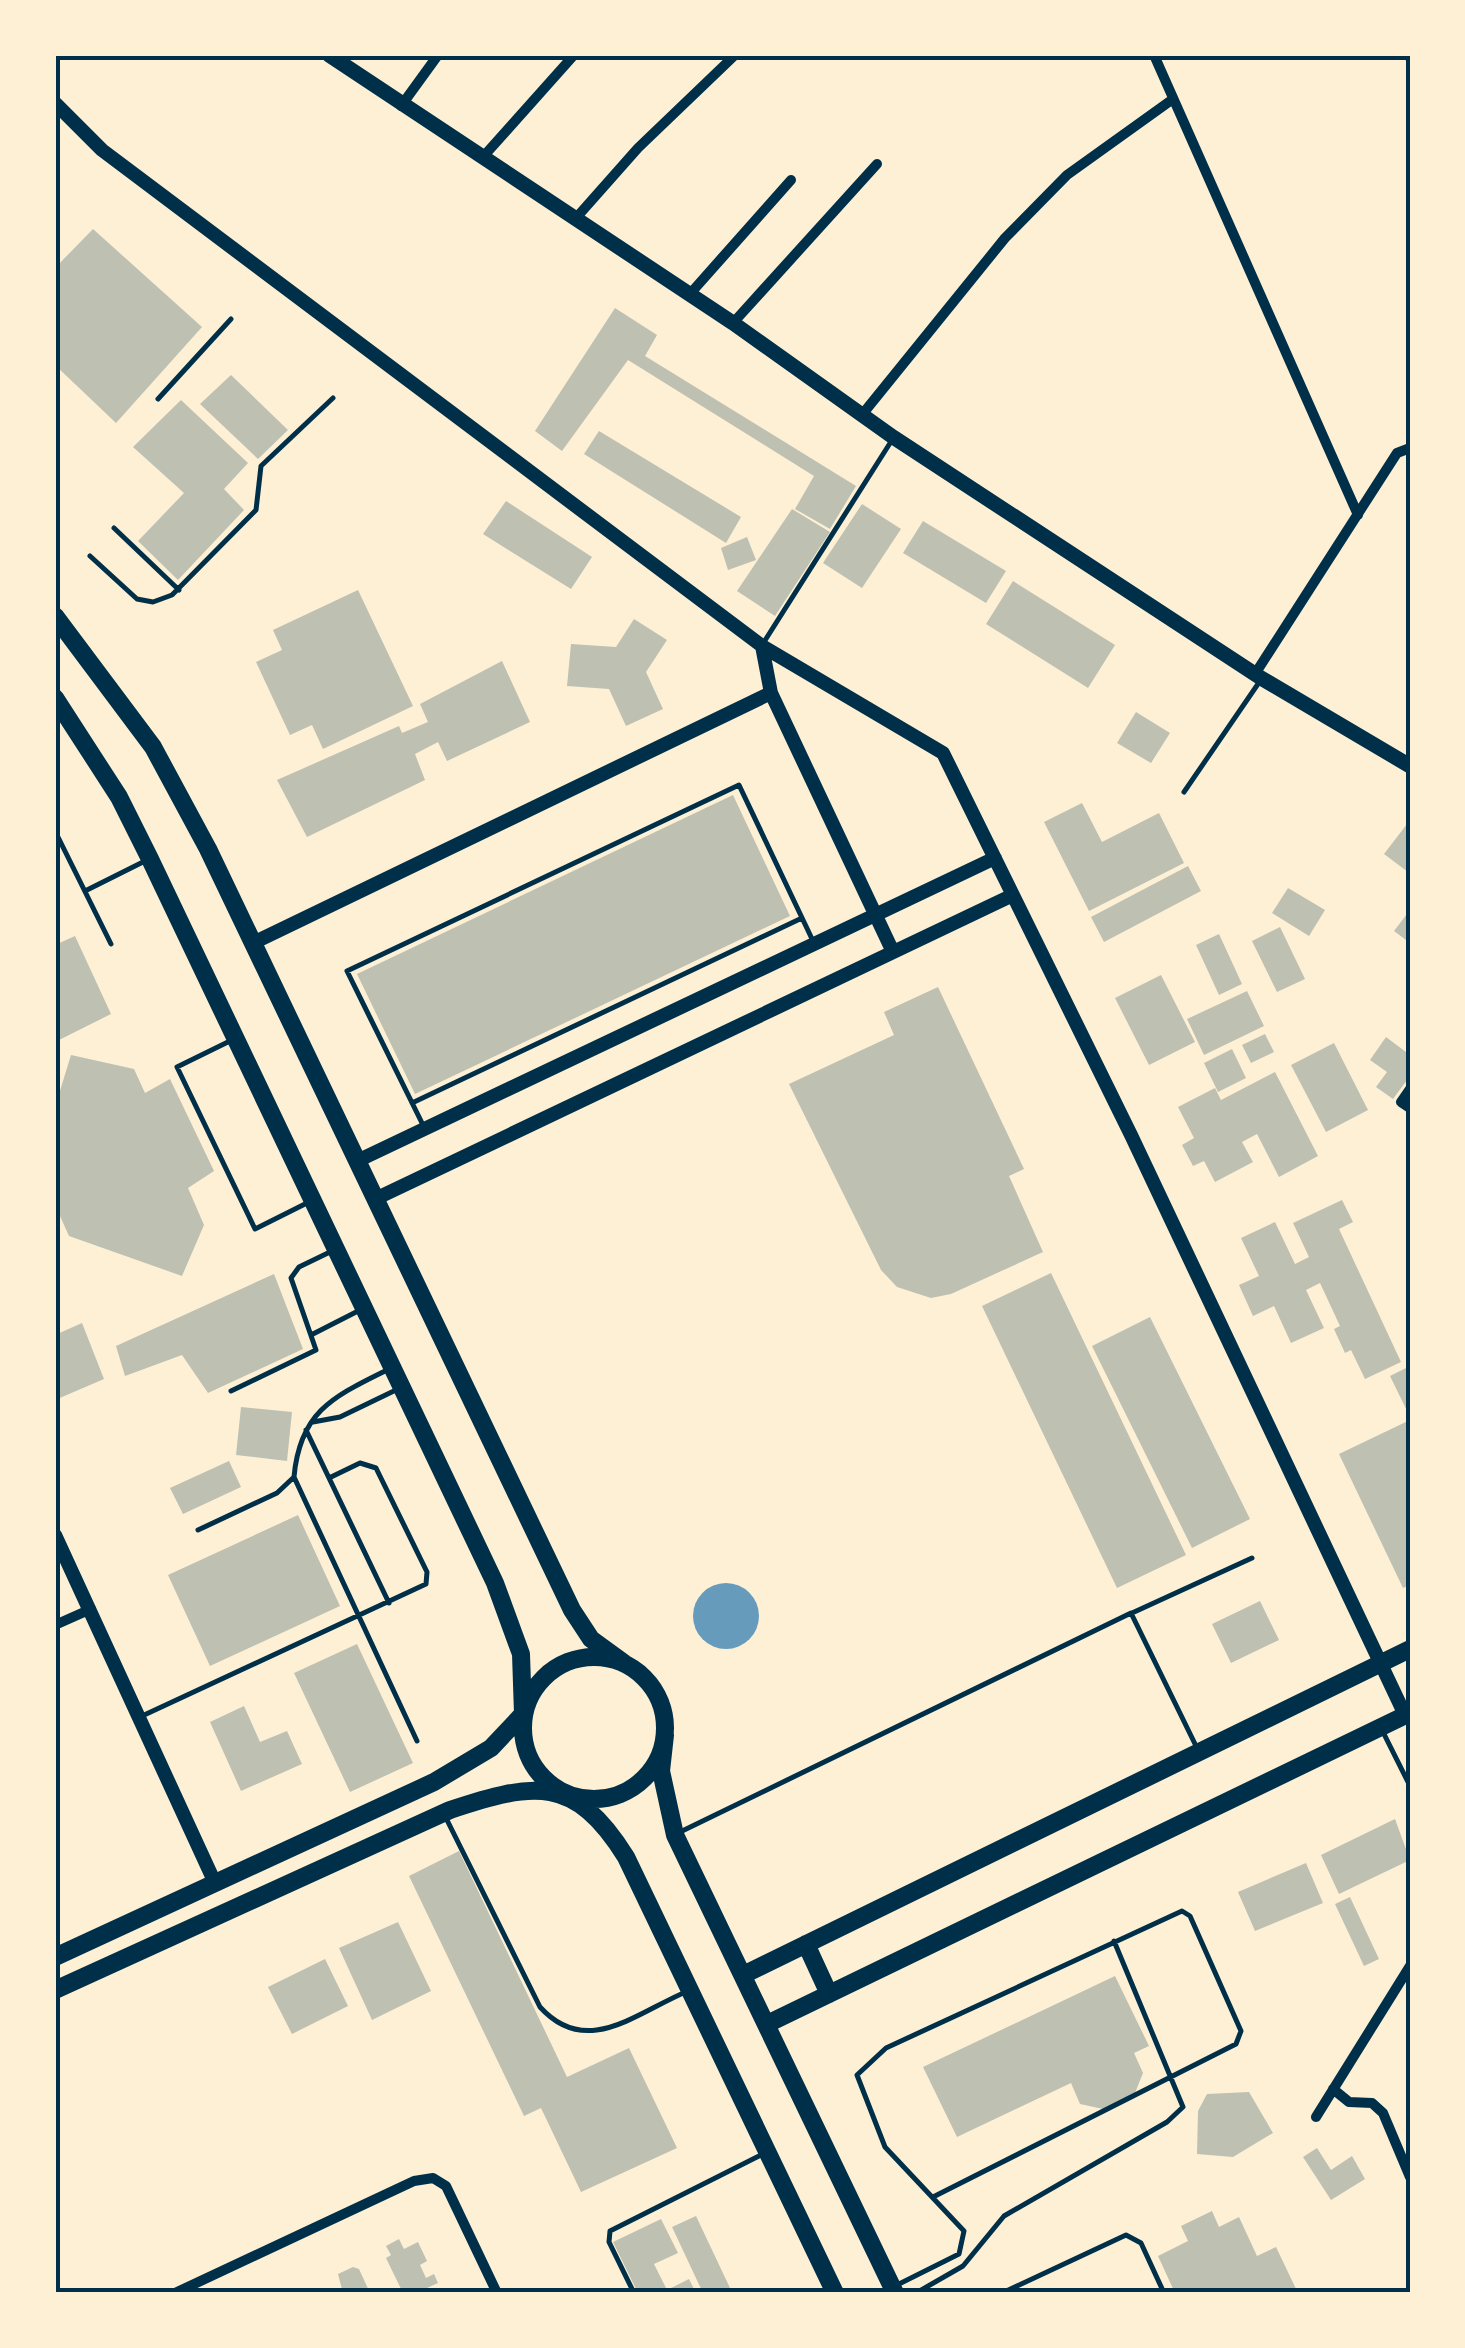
<svg xmlns="http://www.w3.org/2000/svg" width="1465" height="2348" font-family="Manrope,sans-serif">
	<style>
		.water { fill: #669bbc }
		.building { fill: #bec0b2 }
		.lines { fill: none; stroke-linecap: round; stroke-linejoin: round }
		.service { stroke: #003049; stroke-width: 5 }
		.minor { stroke: #003049; stroke-width: 10 }
		.tertiary { stroke: #003049; stroke-width: 14 }
		.secondary { stroke: #003049; stroke-width: 15 }
		.primary { stroke: #003049; stroke-width: 18 }
		.neatline { fill: none; stroke: #003049; stroke-width: 4 }
	</style>
	<rect width="100%" height="100%" fill="#fdf0d5"/>
	<path class="water" d="M693 1616a33 33 0 1 1 66 0a33 33 0 1 1-66 0Z"/>
	<path class="building" d="M93 229 202 327 116 423 55 365V268Z
		M615 308 657 335 645 356 856 486 830 529 795 509 814 476 628 360 562 451 535 431Z
		M231 375 288 430 258 459 200 404Z
		M181 400 248 463 224 489 244 510 178 580 138 541 184 493 133 447Z
		M599 431 741 517 726 543 584 454Z
		M506 501 592 557 571 589 483 534Z
		M862 504 901 529 862 588 823 563Z
		M792 509 830 532 775 616 737 591Z
		M923 521 1006 571 986 603 903 553Z
		M747 537 756 560 728 570 721 548Z
		M1013 581 1115 645 1088 688 986 624Z
		M358 590 413 706 323 749 312 725 290 735 256 662 282 650 273 630Z
		M634 619 667 640 646 672 663 709 626 726 609 689 567 686 571 644 616 647Z
		M502 661 530 722 447 761 438 742 415 754 425 780 307 837 277 780 399 726 402 733 428 722 420 704Z
		M1136 712 1170 733 1151 763 1117 743Z
		M733 795 790 916 415 1094 357 974Z
		M1082 803 1102 842 1159 813 1184 863 1089 911 1044 822Z
		M1407 824 1410 826 1408 872 1384 854Z
		M1188 866 1201 891 1104 942 1091 917Z
		M1288 888 1325 910 1309 936 1272 913Z
		M1410 910V943L1394 931Z
		M1280 927 1305 979 1277 992 1252 941Z
		M1219 934 1242 984 1219 995 1196 945Z
		M75 936 111 1014 55 1042V945Z
		M1161 975 1195 1042 1149 1065 1115 998Z
		M938 987 1024 1169 1009 1176 1043 1252 951 1294 931 1298 897 1287 881 1270 789 1084 894 1035 884 1012Z
		M1247 991 1264 1026 1204 1055 1187 1019Z
		M1265 1034 1274 1052 1251 1063 1242 1045Z
		M1386 1037 1410 1055V1076L1393 1099 1376 1087 1387 1072 1370 1060Z
		M1334 1043 1368 1110 1326 1132 1291 1065Z
		M1232 1049 1246 1078 1218 1092 1204 1063Z
		M71 1055 134 1069 145 1093 170 1079 214 1171 188 1188 204 1225 182 1276 69 1236 55 1205V1107Z
		M1275 1072 1318 1156 1279 1177 1257 1134 1242 1142 1253 1162 1215 1182 1204 1161 1193 1166 1182 1145 1194 1138 1178 1107 1215 1088 1221 1100Z
		M1342 1200 1353 1222 1339 1229 1401 1362 1365 1379 1351 1350 1345 1353 1334 1329 1340 1326 1320 1283 1306 1290 1324 1328 1291 1343 1274 1306 1253 1316 1239 1285 1259 1276 1241 1238 1275 1222 1295 1264 1309 1257 1293 1223Z
		M1051 1273 1186 1555 1117 1588 982 1306Z
		M274 1274 303 1349 208 1393 182 1355 125 1376 116 1346Z
		M1150 1317 1250 1519 1192 1548 1092 1346Z
		M82 1323 104 1379 55 1400V1335Z
		M1410 1366V1417L1390 1376Z
		M241 1407 292 1412 287 1461 236 1455Z
		M1410 1420V1585L1403 1588 1339 1454Z
		M229 1461 241 1487 183 1514 170 1488Z
		M298 1515 340 1606 210 1666 168 1575Z
		M1260 1601 1279 1640 1231 1663 1212 1624Z
		M357 1644 413 1763 350 1792 294 1673Z
		M244 1706 260 1742 287 1731 302 1764 241 1791 210 1722Z
		M1395 1819 1410 1860 1339 1894 1321 1855Z
		M459 1851 567 2077 629 2048 677 2148 581 2192 541 2108 524 2116 409 1876Z
		M1306 1863 1323 1903 1255 1931 1238 1892Z
		M1350 1897 1379 1959 1364 1966 1335 1904Z
		M398 1922 431 1991 372 2020 339 1948Z
		M325 1959 348 2006 292 2034 268 1987Z
		M1115 1976 1149 2046 1134 2053 1143 2073 1135 2093 1103 2109 1080 2104 1071 2083 957 2137 923 2067Z
		M1249 2092 1273 2133 1233 2157 1197 2154 1198 2111 1207 2094Z
		M1317 2148 1331 2170 1352 2156 1365 2179 1331 2200 1303 2157Z
		M1212 2211 1219 2227 1239 2217 1257 2256 1276 2247 1298 2293H1175L1158 2256 1188 2241 1181 2226Z
		M696 2216 730 2288 720 2293H703L672 2227Z
		M661 2219 678 2253 654 2264 667 2290 689 2279 696 2293H638L613 2242Z
		M399 2239 404 2249 418 2242 427 2261 420 2265 426 2278 434 2274 438 2283 427 2288 430 2293H403L386 2258 391 2255 386 2246Z
		M353 2267 359 2269 370 2293H343L338 2274Z"/>
	<g class="lines">
		<path class="service" d="M158 399 231 319
			M114 528 179 590
			M90 556 137 599 153 602 172 595 256 510 261 466 333 398
			M764 642 892 440
			M1184 792 1260 681
			M55 831 111 944
			M87 890 147 860
			M232 1040 177 1067 255 1229 307 1203
			M412 1103 802 918
			M423 1125 347 971 739 785 813 941
			M311 1335 362 1309
			M389 1369C335 1396 300 1410 294 1477L417 1741
			M231 1391 316 1350 291 1278 299 1267 330 1252
			M313 1422 340 1417 398 1389
			M306 1430 389 1603
			M198 1530 277 1493 294 1477
			M1132 1613 1252 1558
			M142 1716 426 1584 427 1572 376 1468 360 1463 329 1478
			M1382 1730 1410 1786
			M445 1816 540 2007C587 2059 637 2012 688 1991
			M678 1833 1131 1613 1197 1748
			M895 2286 959 2254 964 2231 885 2147 857 2075 886 2048 1182 1911 1190 1916 1241 2031 1236 2044 933 2197
			M634 2293 609 2242 610 2231 765 2153
			M916 2293 963 2266 1004 2216 1167 2122 1183 2107 1114 1941
			M1002 2293 1126 2235 1141 2243 1164 2293"/>
		<path class="minor" d="M1154 55 1358 515
			M1409 55 1410 58
			M401 106 438 55
			M482 158 574 55
			M576 218 638 148 735 55
			M689 295 791 180
			M733 323 877 164
			M861 416 1005 238 1067 175 1173 99
			M1255 674 1397 453 1410 448
			M1410 1089 1401 1102 1410 1108
			M55 1625 91 1609
			M1333 2089 1349 2102 1372 2103 1383 2113 1410 2177
			M1316 2117 1410 1966
			M175 2293 414 2181 433 2178 446 2186 497 2293"/>
		<path class="tertiary" d="M55 103 102 150 762 646 943 753 1131 1135 1405 1715
			M762 646 771 693 893 952
			M253 943 771 693
			M357 1161 995 858
			M375 1199 1013 895
			M55 1535 215 1883"/>
		<path class="secondary" d="M329 55 733 323 893 437 1261 678 1410 766"/>
		<path class="primary" d="M55 616 153 747 208 849 572 1610 591 1639 624 1663
			M55 698 119 797 150 859 495 1583 521 1654 523 1714
			M523 1728a71 71 0 1 1 142 0a71 71 0 1 1-142 0Z
			M665 1735 661 1771 675 1835 895 2293
			M806 1944 829 1994
			M55 1957 434 1782 491 1748 523 1714
			M743 1975 1410 1649
			M55 1990 450 1810C534 1782 575 1775 626 1857L835 2293
			M767 2024 1410 1713"/>
	</g>
	<rect width="1465" height="2348" fill="none" stroke="#fdf0d5" stroke-width="115"/>
	<rect x="58" y="58" width="1350" height="2232" class="neatline"/>
</svg>
